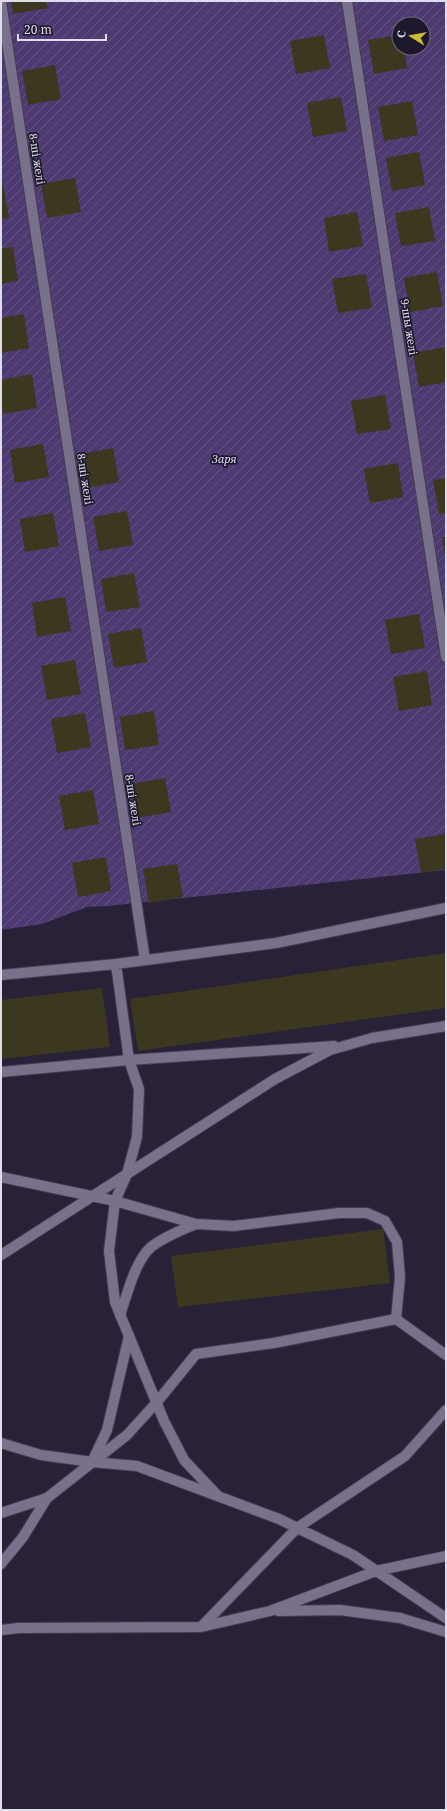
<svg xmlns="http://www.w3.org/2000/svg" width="447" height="1811" font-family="'Noto Serif',serif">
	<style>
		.garden { fill: url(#garden-furrows); fill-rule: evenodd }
		.building { fill: #3c381f }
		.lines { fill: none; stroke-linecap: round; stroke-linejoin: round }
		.lane-casing { stroke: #433d4f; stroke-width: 12 }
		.street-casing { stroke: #433d4f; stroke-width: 12 }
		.lane { stroke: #79718b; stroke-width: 10 }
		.street { stroke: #79718b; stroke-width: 10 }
		.labels { text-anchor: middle; stroke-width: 3.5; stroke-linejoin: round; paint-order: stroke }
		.street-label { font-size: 11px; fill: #e0ddeb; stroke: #1e182c }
		.park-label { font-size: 11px; font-style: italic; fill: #e0d7fa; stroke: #1e182c }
	</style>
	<defs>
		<pattern id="garden-furrows" width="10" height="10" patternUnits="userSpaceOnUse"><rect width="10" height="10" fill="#4d3a70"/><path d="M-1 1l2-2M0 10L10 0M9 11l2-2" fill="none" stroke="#665685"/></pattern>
	</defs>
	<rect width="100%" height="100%" fill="#282137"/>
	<path class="garden" d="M1 1H446V870L108 906 87 907 42 924 1 930ZM399 24H423V48H399Z"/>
	<path class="building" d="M11 1H46L48 8 13 14Z
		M324 35 330 68 296 74 290 41Z
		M399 35V48H404L407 68 374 74 368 40Z
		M55 65 61 99 28 105 22 71Z
		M341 97 347 131 313 137 307 103Z
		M412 101 418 135 384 141 378 107Z
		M419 152 425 185 392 191 386 158Z
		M75 178 81 212 47 218 41 184Z
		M3 184 9 218 1 219V185Z
		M429 207 435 241 401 246 395 213Z
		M357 212 363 246 329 252 324 218Z
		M13 247 18 281 1 284V249Z
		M437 272 443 306 410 312 404 278Z
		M366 274 372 308 338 313 332 279Z
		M24 314 29 348 1 353V318Z
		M446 347V382L419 387 413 353Z
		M32 374 37 408 3 414 1 400V380Z
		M385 395 391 429 357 434 351 401Z
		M43 444 49 477 15 483 10 450Z
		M113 448 119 482 86 488 80 454Z
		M398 463 403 497 370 503 364 469Z
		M446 478V513L439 514 433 480Z
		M127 511 133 545 99 551 93 517Z
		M53 513 59 546 25 552 20 519Z
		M442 537H446V557H445Z
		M134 573 140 607 106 612 101 579Z
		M65 597 71 631 37 637 32 603Z
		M419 614 425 648 391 654 385 620Z
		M141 628 147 662 114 668 108 634Z
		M75 660 81 694 47 700 41 666Z
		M427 671 432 705 399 711 393 677Z
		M154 711 159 745 125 750 120 717Z
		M85 713 91 747 57 753 51 719Z
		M165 778 171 812 137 818 131 784Z
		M93 790 99 824 65 830 59 796Z
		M446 834V869L421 873 415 839Z
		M106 857 111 891 78 897 72 863Z
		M177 864 183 897 149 903 143 869Z
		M446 953V1008L138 1051 130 999Z
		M102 988 110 1047 1 1059V1000Z
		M383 1229 390 1283 178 1307 171 1256Z"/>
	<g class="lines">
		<g class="lane-casing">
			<path id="lane" d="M347 1 446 657
				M1 2 145 960
				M1 1072 129 1060 334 1046
				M127 1174 275 1079 330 1050 372 1038 446 1026
				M115 1201 196 1224 234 1226 339 1213H367L385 1221 397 1242 400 1277 396 1319
				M120 1315C127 1295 135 1261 151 1247 164 1237 181 1230 196 1224
				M157 1402 196 1354 274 1343 396 1319 446 1355
				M92 1462 107 1430 129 1336
				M1 1564 23 1537 47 1498"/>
		</g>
		<g class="street-casing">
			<path id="street" d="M116 964 129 1060 139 1089 137 1137 127 1174 115 1201 109 1251 115 1302 164 1421 184 1460 218 1496
				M1 975 116 964 276 943 446 908
				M1 1177 115 1201
				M1 1255 127 1174
				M1 1443 41 1455 92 1462 137 1466 279 1519 353 1555 446 1618
				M1 1513 47 1498 127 1435 157 1402
				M278 1611 340 1610 400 1618 446 1632
				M201 1627 297 1528 405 1456 446 1410
				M1 1630 19 1628 201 1627 270 1611 376 1571 446 1556"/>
		</g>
		<use href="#lane" class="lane"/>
		<use href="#street" class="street"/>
	</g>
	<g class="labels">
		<g class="street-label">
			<text transform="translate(37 159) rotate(81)" y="4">8-ші желі</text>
			<text transform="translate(409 327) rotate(81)" y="4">9-шы желі</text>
			<text transform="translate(85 479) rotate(81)" y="4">8-ші желі</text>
			<text transform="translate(133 800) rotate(81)" y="4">8-ші желі</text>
		</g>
		<g class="park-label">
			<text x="224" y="463">Заря</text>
		</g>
	</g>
	<rect width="447" height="1811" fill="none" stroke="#e0ddeb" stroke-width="4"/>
	<g transform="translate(411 36) rotate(281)"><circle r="19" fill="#1e182c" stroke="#6c6778"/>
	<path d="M0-3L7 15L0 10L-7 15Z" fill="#cdb938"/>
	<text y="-6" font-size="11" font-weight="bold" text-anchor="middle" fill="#e0ddeb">С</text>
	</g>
	<path d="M18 34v6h88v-6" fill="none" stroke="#e0ddeb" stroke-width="2"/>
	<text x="24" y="34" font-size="12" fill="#e0ddeb" stroke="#1e182c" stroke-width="3" paint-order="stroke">20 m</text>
</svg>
